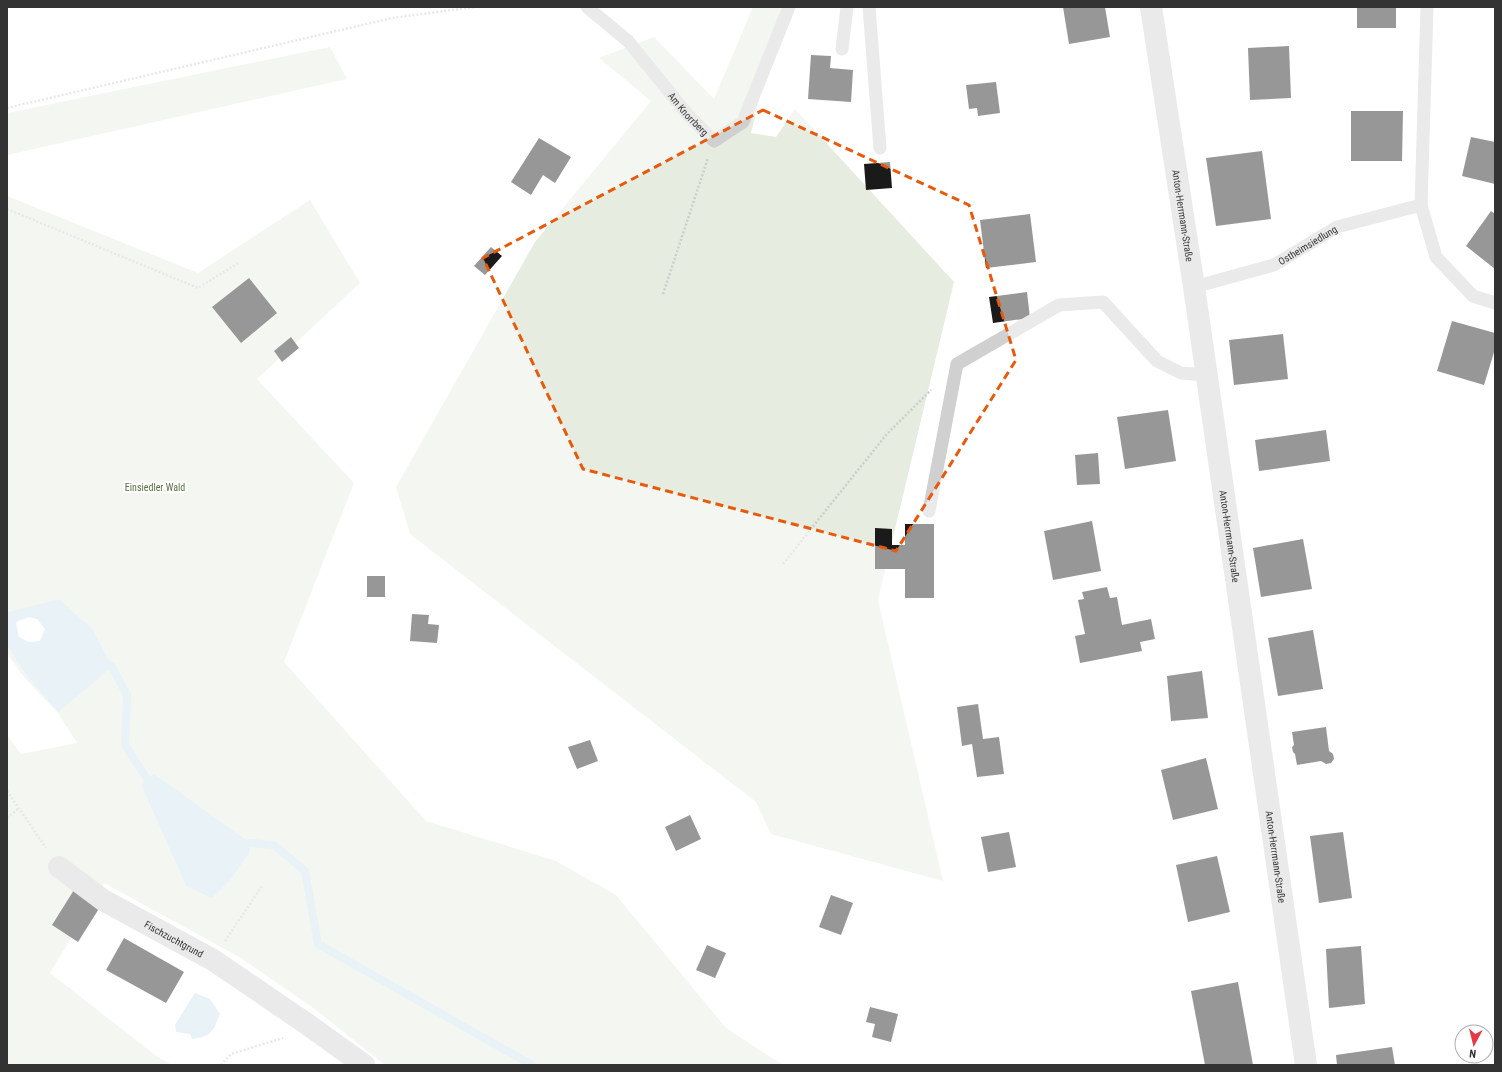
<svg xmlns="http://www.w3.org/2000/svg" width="1502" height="1072" font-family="'Roboto Condensed',sans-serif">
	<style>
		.green { fill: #e6ecdf; fill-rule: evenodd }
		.water { fill: #cfe2ee; fill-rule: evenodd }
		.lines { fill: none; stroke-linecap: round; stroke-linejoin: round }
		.stream { stroke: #cfe2ee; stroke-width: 8 }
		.building { fill: #1a1a1a }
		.path { stroke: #cdcdcd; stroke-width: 2.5; stroke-dasharray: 2 2; stroke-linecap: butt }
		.service { stroke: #d0d0d0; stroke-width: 13 }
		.minor { stroke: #d0d0d0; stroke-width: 22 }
		.marked { fill: none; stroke: #e8590c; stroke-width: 3; stroke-dasharray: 8 5; stroke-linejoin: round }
		.labels { text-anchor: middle; stroke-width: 4; stroke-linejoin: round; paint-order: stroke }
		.street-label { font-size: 10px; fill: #333; stroke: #fff }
		.park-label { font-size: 10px; fill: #56703f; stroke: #fff }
	</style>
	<rect width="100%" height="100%" fill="#fff"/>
	<path class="green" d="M753 7H781L751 133 776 137 795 109 954 282 878 600 943 881 771 834 756 802 410 534 396 487 535 242 651 101 599 58 654 37 714 99Z
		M330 47 347 79 7 155V113Z
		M7 196 198 273 310 200 360 283 257 379 354 483 284 662 426 821 556 861 616 895 726 1028 783 1065H385L316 1010 241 958 104 883 50 973 155 1055 172 1065H7V735L21 754 77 743 58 713 23 676 7 653V645L25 674 58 712 59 599 7 612ZM141 785 213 897 186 886Z"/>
	<path class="water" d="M59 599 93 630 112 667 58 712 25 674 7 645V612ZM28 617 37 619 45 629 40 641 29 642 19 637 16 622Z
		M154 774 250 843 249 853 231 879 212 898 186 886 141 785Z
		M195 993 210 999 220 1014C212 1033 212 1036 192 1039L190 1034 176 1032 175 1025Z"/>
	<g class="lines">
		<path class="stream" d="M105 661 112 667 127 695 125 745 147 779 154 787
			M250 843 274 845 305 871 318 944 532 1065"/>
	</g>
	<path class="building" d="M1063 7H1105L1110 37 1069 44Z
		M1357 7H1396V28H1357Z
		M1289 46 1291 98 1250 100 1248 48Z
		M811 55 831 56 830 68 853 70 851 102 808 99Z
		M996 82 1000 113 978 116 977 108 969 109 966 85Z
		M1351 111H1403L1402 161H1351Z
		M1471 137 1495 142V184L1462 176Z
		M539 138 571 157 555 183 543 175 531 195 511 182Z
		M1262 151 1271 219 1216 226 1206 158Z
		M890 162 892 188 866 190 864 164Z
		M1491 211 1495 214V269L1466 246Z
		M1030 214 1036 262 986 268 980 220Z
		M491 247 502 256 485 275 474 266Z
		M249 278 277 313 241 343 212 307Z
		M1027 292 1030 318 993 323 989 297Z
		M1452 321 1495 333V349L1484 385 1437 371Z
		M1283 334 1288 379 1234 385 1229 340Z
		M291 337 299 348 282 362 274 351Z
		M1168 410 1176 461 1125 469 1117 417Z
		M1326 430 1330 461 1259 471 1255 440Z
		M1098 453 1100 484 1077 485 1075 455Z
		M1092 521 1101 571 1053 580 1044 531Z
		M905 524H934V598H905V569H875V528L892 529V545H905Z
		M1303 539 1312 589 1261 597 1253 548Z
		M367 576H385V597H367Z
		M1107 587 1110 598 1117 597 1122 625 1151 619 1155 639 1140 642 1142 651 1080 663 1075 636 1085 634 1078 600 1084 599 1082 592Z
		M412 614 429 615 428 624 439 625 437 643 410 641Z
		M1313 630 1323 689 1278 696 1268 638Z
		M1202 671 1208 718 1171 721 1167 676Z
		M978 704 983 739 999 737 1004 774 977 777 972 744 962 746 957 707Z
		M1326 727 1329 751 1333 754 1334 759 1331 763 1326 764 1321 761 1297 765 1295 754 1293 752 1292 747 1294 745 1292 732Z
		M590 740 598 761 577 769 568 747Z
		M1206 758 1218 809 1173 820 1161 770Z
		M690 815 701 839 676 851 665 827Z
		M1009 832 1016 867 988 872 981 837Z
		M1343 832 1352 898 1319 903 1310 836Z
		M1217 856 1230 912 1188 922 1176 865Z
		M74 890 100 907 78 942 52 925Z
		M831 895 853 903 841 935 819 927Z
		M124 938 184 972 166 1003 106 970Z
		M707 945 726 953 715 978 696 970Z
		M1361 946 1365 1004 1329 1008 1326 949Z
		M1238 982 1253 1065H1205L1191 991Z
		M870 1007 898 1014 891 1042 872 1037 875 1024 866 1022Z
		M1392 1047 1395 1065H1337L1336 1055Z"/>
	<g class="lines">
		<path class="path" d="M7 108 392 18 475 7
			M7 209 198 288 240 262
			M663 294 708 158
			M783 564 886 435 931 390
			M7 791 46 848
			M7 818 19 808
			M225 941 262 886
			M221 1065 231 1054 283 1038"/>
		<g class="service">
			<path id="s1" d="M587 7 628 41 688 115 714 141 743 122 789 7"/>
			<path d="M869 7 880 148"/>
			<path d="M1427 7 1421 205 1436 257 1473 296 1495 303"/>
			<path d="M842 49 847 7"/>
			<path id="s2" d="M1194 287 1274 265 1337 227 1421 205"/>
			<path d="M929 511 957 364 1059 305 1103 302 1157 361 1181 373 1206 375"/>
		</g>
		<g class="minor">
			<path id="s3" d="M1151 7 1194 287 1306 1065"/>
			<path id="s4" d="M59 867 103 900 213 960 307 1024 364 1065"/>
		</g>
	</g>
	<path d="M0 0H1502V1072H0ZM763 110 969 205 1016 360 896 551 583 469 483 258Z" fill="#fff" fill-opacity=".55" fill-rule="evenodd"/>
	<path class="marked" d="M763 110 969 205 1016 360 896 551 583 469 483 258Z"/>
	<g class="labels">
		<g class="street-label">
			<text dy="4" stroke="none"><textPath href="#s1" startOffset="148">Am Knorrberg</textPath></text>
			<text dy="4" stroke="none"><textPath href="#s3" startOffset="211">Anton-Herrmann-Straße</textPath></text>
			<text dy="4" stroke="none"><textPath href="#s2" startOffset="122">Ostheimsiedlung</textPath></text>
			<text dy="4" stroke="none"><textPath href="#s3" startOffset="535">Anton-Herrmann-Straße</textPath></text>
			<text dy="4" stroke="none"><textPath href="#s3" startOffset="859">Anton-Herrmann-Straße</textPath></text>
			<text dy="4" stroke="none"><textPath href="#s4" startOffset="136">Fischzuchtgrund</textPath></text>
		</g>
		<g class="park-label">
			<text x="155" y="491">Einsiedler Wald</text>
		</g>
	</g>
	<rect width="1502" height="1072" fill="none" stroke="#333333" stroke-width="16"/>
	<g transform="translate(1474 1044) rotate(187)"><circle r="19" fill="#ffffff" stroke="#adadad"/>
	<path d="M0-3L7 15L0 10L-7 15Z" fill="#e63946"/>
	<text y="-6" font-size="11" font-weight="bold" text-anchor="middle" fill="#333333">N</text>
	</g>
</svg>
